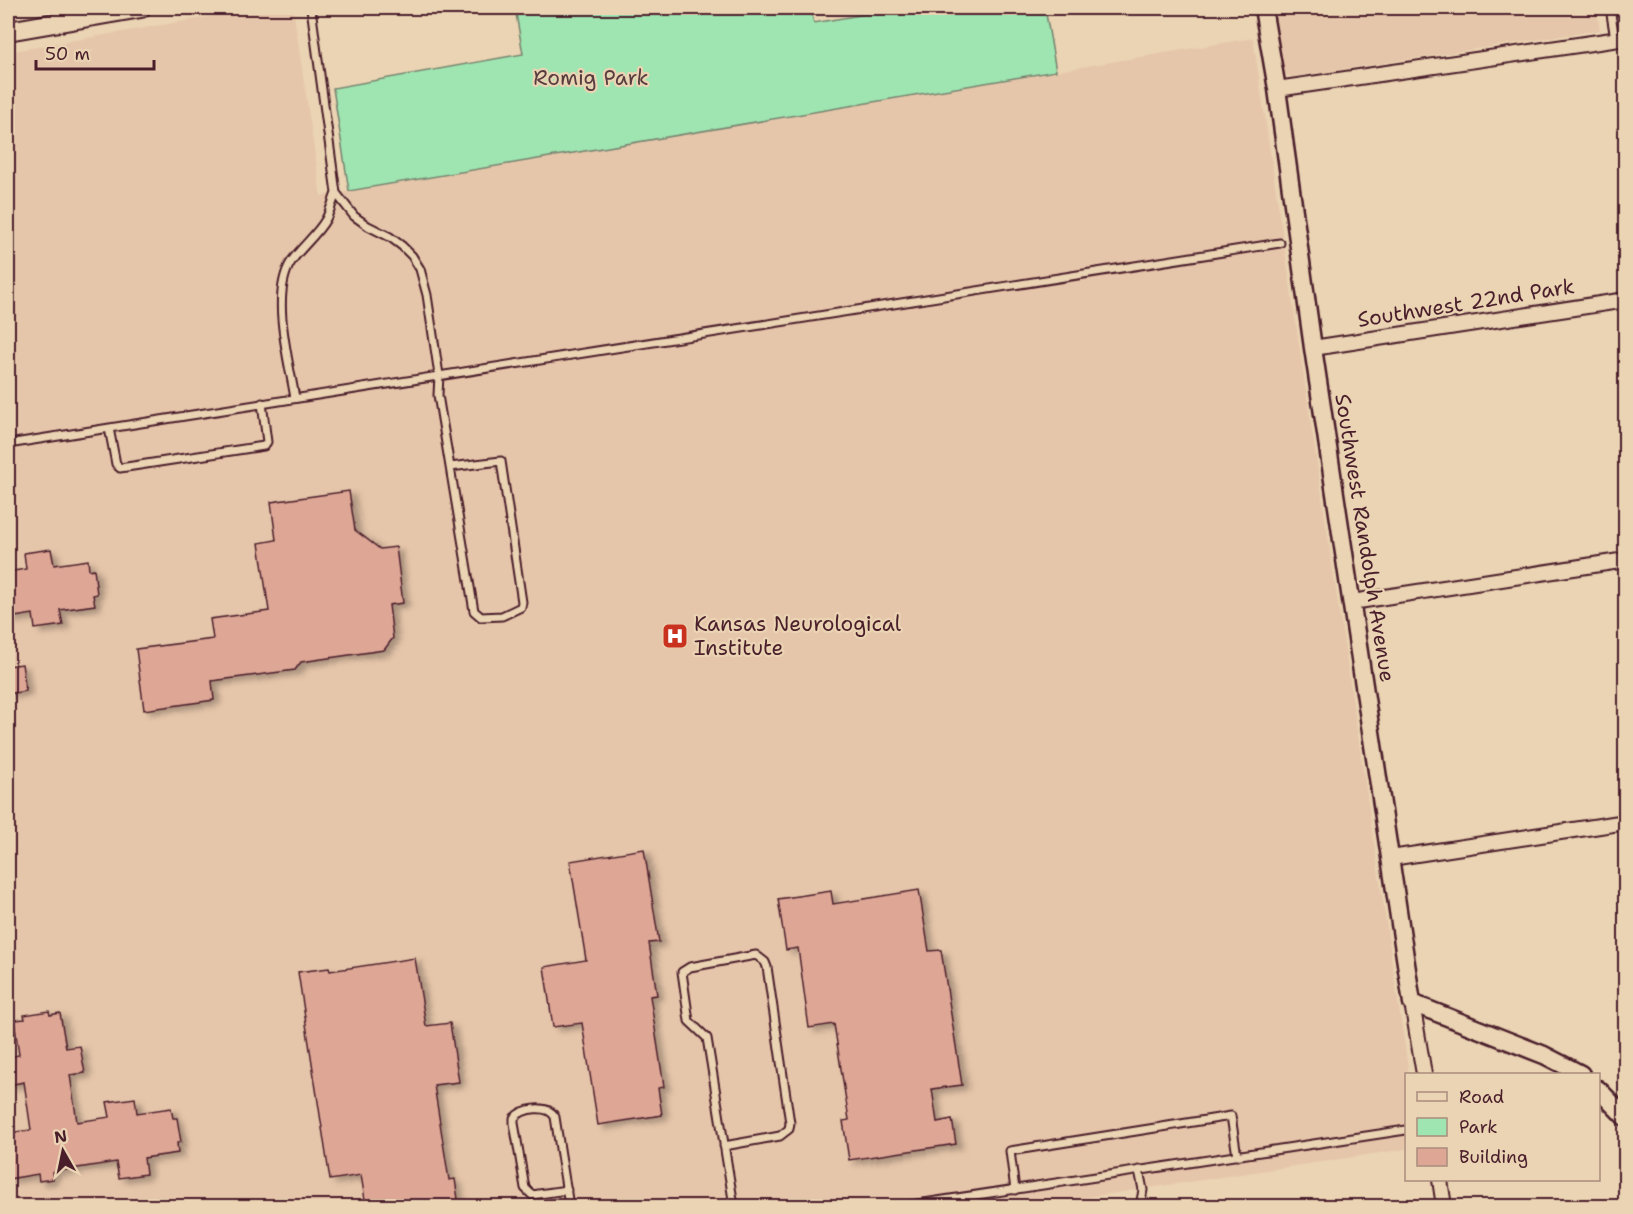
<svg xmlns="http://www.w3.org/2000/svg" width="1633" height="1214" font-family="'Shantell Sans',sans-serif">
	<style>
		.built { fill: #e6c6aa }
		.green { fill: #9fe5b1; stroke: #74826e; stroke-width: 1.5 }
		.building { fill: #dda695; stroke: #4a1f2b; stroke-width: 1.5; filter: url(#shadow) }
		.lines { fill: none; stroke-linecap: round; stroke-linejoin: round }
		.service-casing { stroke: #4a1f2b; stroke-width: 11 }
		.minor-casing { stroke: #4a1f2b; stroke-width: 18 }
		.tertiary-casing { stroke: #4a1f2b; stroke-width: 21 }
		.secondary-casing { stroke: #4a1f2b; stroke-width: 22 }
		.service { stroke: #ead4b3; stroke-width: 7 }
		.minor { stroke: #ead4b3; stroke-width: 14 }
		.tertiary { stroke: #ead4b3; stroke-width: 16 }
		.secondary { stroke: #ead4b3; stroke-width: 18 }
		.labels { text-anchor: middle; stroke-width: 4.5; stroke-linejoin: round; paint-order: stroke }
		.park-label { font-size: 21px; fill: #573d3f; stroke: #ead4b3 }
		.street-label { font-size: 21px; fill: #4a1f2b; stroke: #ead4b3 }
		.poi-label { font-size: 21px; fill: #4a1f2b; stroke: #ead4b3; text-anchor: start }
	</style>
	<defs>
		<filter id="shadow"><feDropShadow dx="6" dy="4" stdDeviation="3" flood-color="#0004"/></filter>
	</defs>
	<rect width="100%" height="100%" fill="#ead4b3"/>
	<filter id="ink" filterUnits="userSpaceOnUse"><feTurbulence type="fractalNoise" baseFrequency=".0167" numOctaves="2"/><feDisplacementMap in="SourceGraphic" scale="12" xChannelSelector="R" yChannelSelector="G"/><feConvolveMatrix kernelMatrix="1 2 1 2 8 2 1 2 1" color-interpolation-filters="sRGB"/></filter>
	<g filter="url(#ink)">
		<path class="built" d="M259 8H293L321 196 1253 38 1409 1074H1406V1149L1030 1206H8V52Z
			M1271 8H1596L1600 30 1292 77 1284 74 1279 68Z"/>
		<path class="green" d="M515 8H810L814 23 901 8H1045L1056 71 349 191 333 88 523 54Z"/>
		<path class="building" d="M349 491 355 530 380 549 396 547 403 603 389 605 393 638 384 650 301 662 295 670 212 681 214 700 144 710 136 649 213 639 210 619 269 611 259 543 276 540 271 502Z
			M51 549 54 565 88 560 89 570 94 569 97 594 93 595 95 605 60 610 63 625 35 629 33 614 8 618V572L26 569 24 553Z
			M22 664 26 691 8 694V666Z
			M644 849 659 942 649 943 657 995 650 996 664 1087 658 1088 662 1115 598 1125 582 1023 553 1027 544 967 586 960 570 861Z
			M919 890 929 951 941 950 962 1085 932 1089 937 1122 952 1119 956 1144 849 1160 843 1121 849 1120 834 1024 809 1028 798 948 786 950 778 899 831 891 833 904Z
			M415 958 426 1026 450 1023 459 1082 434 1085 449 1180 455 1179 459 1206H366L361 1175 330 1180 298 972 329 968 330 971Z
			M49 1011 50 1015 60 1013 66 1048 80 1046 85 1073 70 1075 77 1122 110 1117 107 1102 135 1098 137 1113 171 1108 173 1118H177L181 1142 177 1143 178 1153 144 1158 146 1174 119 1178 116 1162 52 1172 53 1179 39 1181 38 1174 8 1179V1133L31 1130 24 1082 9 1085 8 1057 19 1055 14 1020 25 1019 24 1015Z"/>
		<g class="lines">
			<g class="service-casing">
				<path id="service" d="M1610 8 1615 39
					M336 193 354 216 368 226 390 237 402 246 412 256 420 269 427 295 439 375 438 395 474 611 481 617 502 616 521 607 522 602 501 461 450 467
					M295 398C289 361 270 295 291 262 301 247 317 235 326 219 330 211 333 201 336 193L311 8
					M109 428 116 464 120 468 264 446 267 442 262 403
					M8 444 1280 243
					M724 1146 780 1136 789 1129 790 1123 767 967 765 962 756 955 690 967 682 972 689 1021 707 1038 734 1206
					M1139 1170 1143 1190 1140 1206
					M567 1190 532 1195 525 1188 514 1123V1118C523 1108 548 1104 555 1117L569 1206
					M1015 1190 1010 1151 1231 1116 1237 1156
					M904 1206 1406 1130"/>
			</g>
			<g class="minor-casing">
				<path id="minor" d="M1277 89 1626 38
					M1313 348 1626 300
					M1352 602 1626 560
					M1391 858 1626 822
					M1412 1003 1424 1074
					M1440 1180 1444 1206"/>
			</g>
			<g class="tertiary-casing">
				<path id="tertiary" d="M1263 8 1277 89 1313 348 1412 1003 1544 1055 1581 1074
					M1598 1089 1626 1118"/>
			</g>
			<g class="secondary-casing">
				<path id="secondary" d="M8 31 141 8"/>
			</g>
			<use href="#service" class="service"/>
			<use href="#minor" class="minor"/>
			<use href="#tertiary" class="tertiary"/>
			<use href="#secondary" class="secondary"/>
		</g>
	</g>
	<defs>
		<g id="hospital-square" transform="scale(1.35)"><rect x="-9" y="-9" width="18" height="18" rx="4" fill="#c8321e" stroke="#ead4b3"/><path d="M-5-5h3v3.5h4V-5h3V5h-3V1.5h-4V5h-3Z" fill="#fff"/></g>
	</defs>
	<g fill-rule="evenodd">
		<use href="#hospital-square" x="675" y="636"/>
	</g>
	<g class="labels">
		<g class="park-label">
			<text x="591" y="85">Romig Park</text>
		</g>
		<g class="street-label">
			<text transform="translate(1466 303) rotate(-9)" y="7">Southwest 22nd Park</text>
			<text transform="translate(1365 538) rotate(81)" y="7">Southwest Randolph Avenue</text>
		</g>
		<g class="poi-label">
			<text x="694" y="631">Kansas Neurological<tspan x="694" dy="24">Institute</tspan></text>
		</g>
	</g>
	<rect width="1633" height="1214" fill="none" stroke="#ead4b3" stroke-width="30"/>
	<rect x="15" y="15" width="1603" height="1184" fill="none" stroke="#4a1f2b" stroke-width="2" filter="url(#ink)"/>
	<rect x="1405" y="1073" width="195" height="108" fill="#ead4b3" stroke="#aa8c7d" stroke-width="1.5"/>
	<rect x="1417" y="1092" width="30" height="9" fill="#ead4b3" stroke="#aa8c7d" stroke-width="1.5"/>
	<text x="1459" y="1103" font-size="18" fill="#4a1f2b">Road</text>
	<rect x="1417" y="1118" width="30" height="18" fill="#9fe5b1" stroke="#aa8c7d" stroke-width="1.5"/>
	<text x="1459" y="1133" font-size="18" fill="#4a1f2b">Park</text>
	<rect x="1417" y="1148" width="30" height="18" fill="#dda695" stroke="#aa8c7d" stroke-width="1.5"/>
	<text x="1459" y="1163" font-size="18" fill="#4a1f2b">Building</text>
	<g transform="translate(63 1151) rotate(351)" stroke="#ead4b3" stroke-width="4.5" paint-order="stroke">
	<path d="M0-4.5L10 22L0 15L-10 22Z" fill="#4a1f2b"/>
	<text y="-9" font-size="16" font-weight="bold" text-anchor="middle" fill="#4a1f2b">N</text>
	</g>
	<path d="M36 60v9h118v-9" fill="none" stroke="#4a1f2b" stroke-width="3"/>
	<text x="45" y="60" font-size="18" fill="#4a1f2b" stroke="#ead4b3" stroke-width="4.5" paint-order="stroke">50 m</text>
</svg>
